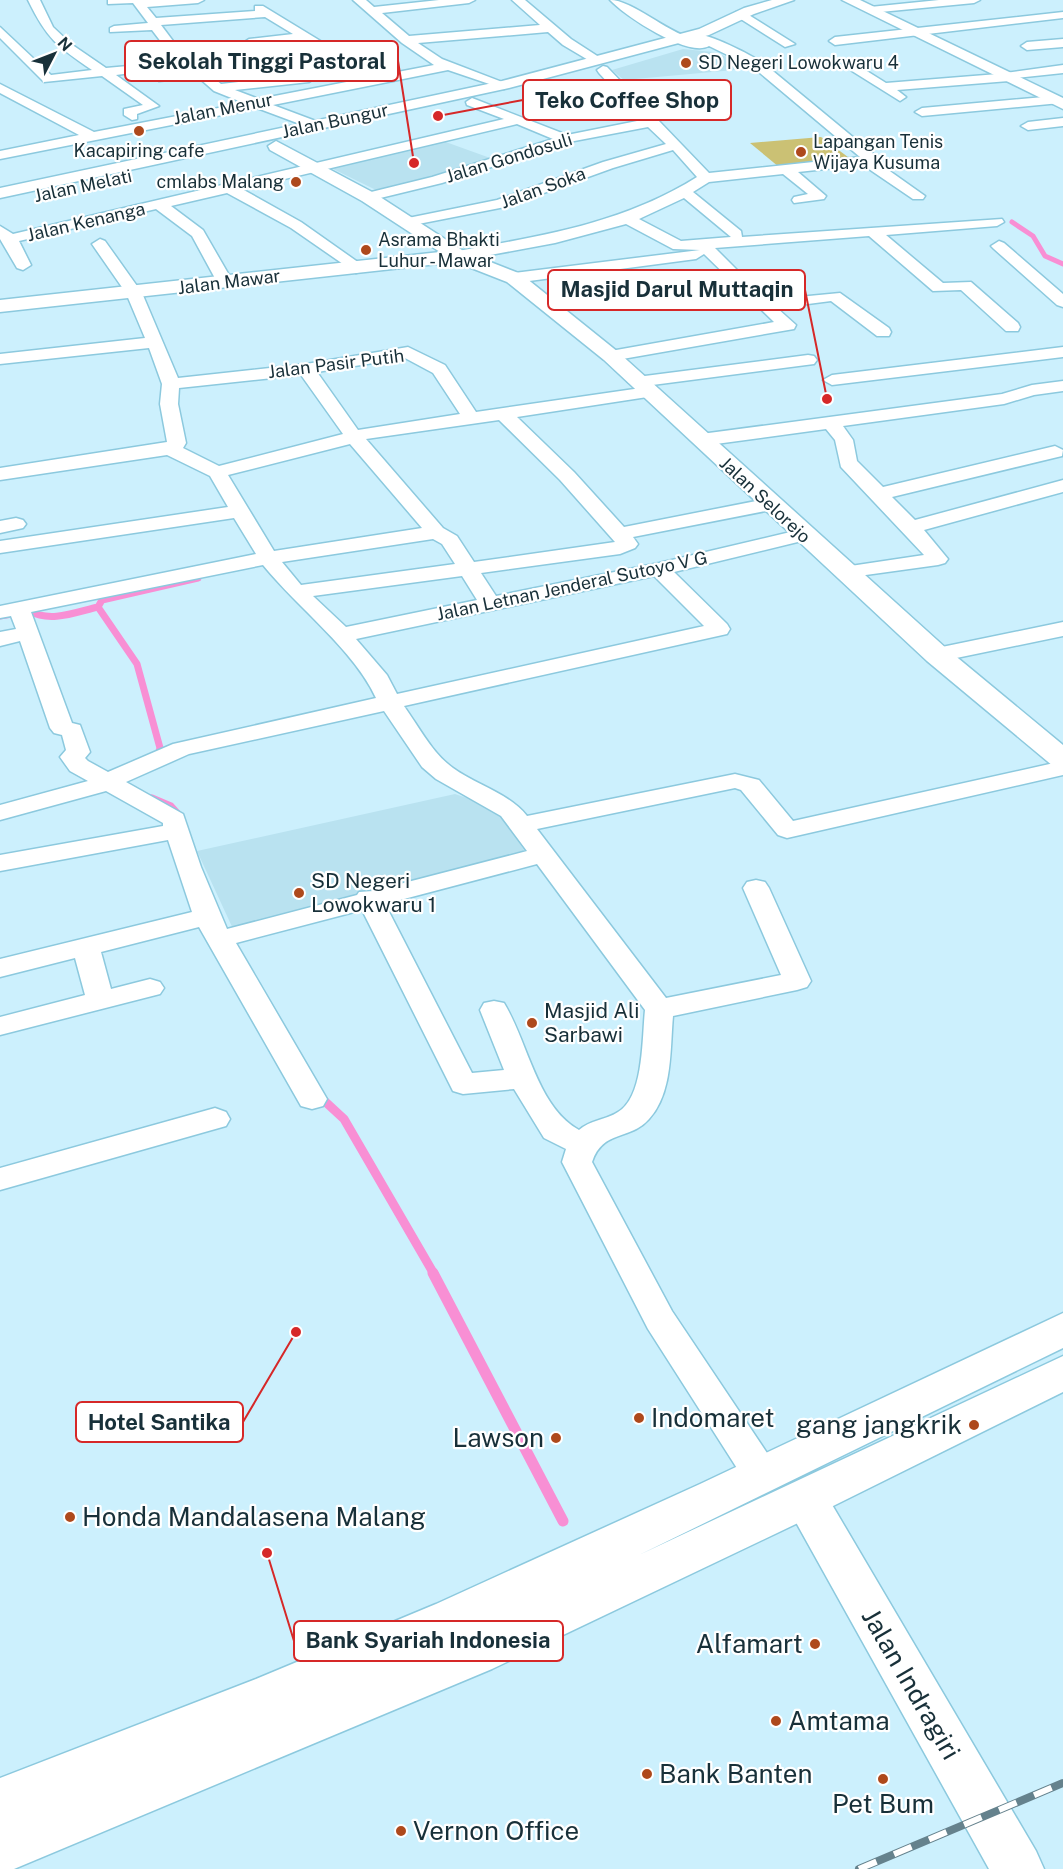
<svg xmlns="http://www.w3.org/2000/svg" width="1063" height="1869" font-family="'Public Sans',sans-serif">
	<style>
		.built { fill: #b9e2f0 }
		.green { fill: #cbc174 }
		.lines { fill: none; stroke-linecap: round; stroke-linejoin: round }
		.stream-far3 { stroke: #f88fd4; stroke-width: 5 }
		.stream-far2 { stroke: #f88fd4; stroke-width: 7 }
		.stream-far1 { stroke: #f88fd4; stroke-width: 9 }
		.stream { stroke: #f88fd4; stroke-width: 11 }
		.minor-tunnel { stroke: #a8cad6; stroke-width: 13; stroke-dasharray: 13 7; stroke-linecap: butt }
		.minor-casing { stroke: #8cc9de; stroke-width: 3 }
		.tertiary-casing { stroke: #8cc9de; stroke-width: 3 }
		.secondary-casing { stroke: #8cc9de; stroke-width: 3 }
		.primary-casing { stroke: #8cc9de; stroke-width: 3 }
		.minor { fill: #fff; fill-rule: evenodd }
		.tertiary { fill: #fff; fill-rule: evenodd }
		.secondary { fill: #fff; fill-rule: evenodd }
		.primary { fill: #fff; fill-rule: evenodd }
		.rail-casing { stroke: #65828d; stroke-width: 8 }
		.rail { stroke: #fff; stroke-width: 6; stroke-dasharray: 19; stroke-linecap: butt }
		.poi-dot { fill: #ae491c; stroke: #fff; stroke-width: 2 }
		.labels { text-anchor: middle; stroke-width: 4.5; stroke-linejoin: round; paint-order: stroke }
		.far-poi-label { font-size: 18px; fill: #183039; stroke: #fff; text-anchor: start }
		.far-street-label { font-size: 18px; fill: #183039; stroke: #fff }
		.poi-label { font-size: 21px; fill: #183039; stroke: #fff; text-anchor: start }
		.near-poi-label { font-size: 26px; fill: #183039; stroke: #fff; text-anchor: start }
		.near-street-label { font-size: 26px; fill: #183039; stroke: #fff }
		.leader { fill: none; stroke: #d62828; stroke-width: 2 }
		.callout-dot { fill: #d62828; stroke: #fff; stroke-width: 2 }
		.callout { fill: #fff; stroke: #d62828; stroke-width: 2 }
		.callout-label { font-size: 22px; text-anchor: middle; font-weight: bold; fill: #183039 }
	</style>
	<rect width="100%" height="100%" fill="#ccf0fd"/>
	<path class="built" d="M683 49 713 52 727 57 745 69 624 80 612 70Z
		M443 141 493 159 454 172 378 191 329 167Z
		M455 794 476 801 501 816 528 856 234 931 197 851Z"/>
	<path class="green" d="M821 137 852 160 779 167 750 143Z"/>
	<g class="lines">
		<path class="stream-far3" d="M1012 222 1033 236 1045 256 1063 264"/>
		<path class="stream-far2" d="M98 607 102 600 198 578
			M0 616 30 611C50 623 76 612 98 607L137 664 160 748 156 760
			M152 798 171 806 181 817"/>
		<path class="stream-far1" d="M318 1095 344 1119 434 1274"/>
		<path class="stream" d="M433 1273 563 1521"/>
		<path class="minor-tunnel" d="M144 51 169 48"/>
		<g class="minor-casing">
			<path id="minor" d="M28 0H40L53 27 71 44 106 68 139 65 132 57 138 53 162 73 190 70 168 51 152 30 110 32V28L114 26 148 23 133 3 108 4V0H204L198 3 147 7 156 18 255 11V6H263L368 70 382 75 434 65 402 43 353 0H366L374 7 439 0H475L469 3 382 13 409 36 540 25 512 0H525L571 39 605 61 595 64 563 45 548 32 418 43 442 59 510 85 504 89 448 70 273 105 321 123 323 126 316 130 257 108 0 159V151L79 135 0 93V84L94 132 244 103 214 91 198 77 159 81 146 71 116 75 159 106 137 114V119L132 120 124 115V109L143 105 102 76 44 82 0 38V27L51 75 92 70C57 46 47 39 28 0ZM265 17 293 34 249 39 243 43 245 46 303 40 367 78 259 99 235 90 309 82 315 78 309 74 221 84 211 76 217 72 215 69H204L176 45 161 25Z
				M610 0C632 0 665 31 693 39L686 35C697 26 750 55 762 62L877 157V162L925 196 923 199H913L863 165 798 172 826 196 824 199 794 203 792 200 794 197 808 194 783 174 709 182 693 192 741 231 742 237 1002 219 1004 222 997 226 886 235 943 283 971 282 1018 323 1020 327 1018 331H1006L961 290 933 291 869 236 715 248 767 300 840 293 889 328 891 332 889 336H877L831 301 777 308 796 325 794 329 611 361 605 360 602 356 605 352 774 322 704 254 696 259 514 283 506 278 514 273 700 250 673 249 626 224 555 243 458 261 450 256 458 251C542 236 624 223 697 177L673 150 613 168 505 207 408 226 401 222 408 218 497 200 603 162 666 144 648 127 569 142 442 183 368 201 363 200 361 197 363 194 432 177 553 139 517 124 242 189 301 222 362 265 364 268 362 271 356 273 291 228 227 193 171 206 203 230 233 282 225 287 217 282 192 236 156 209 19 241 31 265 23 270 17 268 0 239V226L13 234 504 119 467 105 466 102 472 98 567 135 642 120 599 73 597 70 603 66 607 67 709 173 860 157 754 68 709 46C688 58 625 16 610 0ZM684 198 731 237 681 241 639 219Z
				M939 0H980L974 3 870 13 864 10 870 7Z
				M736 12H744L795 44 785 47 736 16Z
				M1063 12V18L835 45 829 41 835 37Z
				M1063 39V47L1027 50 1021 46 1027 42Z
				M1063 65V73L1015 78 1009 81 897 90 906 97 900 101 852 71 858 67 862 68 886 83 998 74Z
				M1055 96 1061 100 1060 103 922 116 915 112 922 108Z
				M1063 118V126L1028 130 1021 126 1028 122Z
				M100 239 105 241 142 293 178 378 306 364 408 347 445 365 476 412 648 387 657 392 654 396 517 417 574 472 624 527 771 498 778 500 781 504 778 508 771 510 633 537 638 544 635 548 620 554 481 573 496 596 659 563 803 529 810 531 813 535 810 539 674 572 727 624 730 629 727 634 404 706C419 727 432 753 453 768 476 785 509 793 527 816L735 774 759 780 793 821 1063 761V775L787 838 778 835 741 790 735 788 537 829 666 998 781 975 743 888 747 882 756 880 765 882 769 888 811 981 807 987 797 990 673 1016C670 1048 673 1093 649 1119 630 1141 603 1129 592 1162L672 1311 775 1465 780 1476 775 1487 762 1491 749 1487 648 1329 562 1162 566 1149 544 1138 514 1089 463 1094 453 1091 362 910 236 943 327 1099 323 1106 312 1109 301 1106 199 927 101 952 111 989 150 979 160 982 164 988 160 994 0 1035V1017L85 995 75 958 0 977V959L192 912 168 840 0 871V855L163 826V823L106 791 0 820V805L88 781 70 771 60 757 66 750 62 735 54 733 50 728 20 641 0 646V632L16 629 11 616 0 618V606L256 554 234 518 0 553V541L228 507 210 476 167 455 0 480V468L167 442 160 404 162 384 149 348 0 364V354L145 338 126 293 92 244ZM405 358 433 373 460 414 358 430 317 372ZM301 375 343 434 219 466 183 448 186 443 178 404 179 388ZM499 420 560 480 615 542 474 562 457 536 443 528 366 439ZM350 444 422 528 274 551 228 475ZM433 539 442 544 455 564 301 585 282 562ZM263 565C298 608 354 650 376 698L173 744 108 772 88 761 85 758 90 752 80 725 72 723 31 612ZM462 576 477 600 346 627 313 596ZM654 576 704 626 397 694 387 675 356 639ZM384 711 422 767 436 779 501 816 527 851 373 891 359 892 357 895 227 929 201 867 183 814 126 782 189 754ZM537 864 645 1010C642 1038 644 1097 618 1112 606 1120 590 1120 579 1130 537 1107 528 1042 504 1003L494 1001 484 1003 480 1010 504 1070 472 1073 385 904Z
				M999 241 1004 243 1063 294V307L1057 305 994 249 991 246Z
				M1063 347V357L832 385 823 380 832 375Z
				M808 355 814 356 817 360 814 364 637 387 628 382 637 377Z
				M1063 381V391L1034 395 1004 404 843 426 853 440 857 461 883 487 1055 446 1063 450 1062 456 892 497 915 520 1063 480V492L924 530 948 559 945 563 938 565 844 578 837 576 834 572 837 568 924 555 841 467 835 440 826 429 701 446 692 440 701 434 1002 394 1032 385Z
				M16 518 23 520 26 524 23 528 0 533V521Z
				M1063 622V636L937 662 929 660 926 655 929 650 937 648Z
				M215 1108 226 1112 230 1119 226 1126 0 1190V1168Z"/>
		</g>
		<g class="tertiary-casing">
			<path id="tertiary" d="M276 141 374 193 465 252 521 274 618 352 947 649 1063 745V769L1053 766 927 661 604 360 507 282 456 262 0 312V300L440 252 362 201 270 150 268 146Z
				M805 1480 821 1486 1036 1851 1044 1869H989L783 1499 789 1486Z"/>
		</g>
		<g class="secondary-casing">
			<path id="secondary" d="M772 0H794L754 14 709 35 509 88 0 198V188L502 81 699 29 744 8Z"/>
		</g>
		<g class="primary-casing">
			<path id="primary" d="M842 0H860L1063 98V109Z
				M1063 1313V1348L639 1555 1063 1356V1392L821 1512 492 1669 14 1869H0V1778L256 1679 436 1604 700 1484Z"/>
		</g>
		<use href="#minor" class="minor"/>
		<use href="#tertiary" class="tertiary"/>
		<use href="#secondary" class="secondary"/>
		<use href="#primary" class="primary"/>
		<g class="rail-casing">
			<path id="rail" d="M859 1869 1063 1783"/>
		</g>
		<use href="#rail" class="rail"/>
	</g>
	<g class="poi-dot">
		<circle cx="686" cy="63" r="6"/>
		<circle cx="139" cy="131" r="6"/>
		<circle cx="801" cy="152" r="6"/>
		<circle cx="296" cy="182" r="6"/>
		<circle cx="366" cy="250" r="6"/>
		<circle cx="299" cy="893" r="6"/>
		<circle cx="532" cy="1023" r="6"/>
		<circle cx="639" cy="1418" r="6"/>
		<circle cx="974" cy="1425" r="6"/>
		<circle cx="556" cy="1438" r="6"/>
		<circle cx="70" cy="1517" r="6"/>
		<circle cx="815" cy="1644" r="6"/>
		<circle cx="776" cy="1721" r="6"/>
		<circle cx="647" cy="1774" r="6"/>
		<circle cx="883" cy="1779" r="6"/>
		<circle cx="401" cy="1831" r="6"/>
	</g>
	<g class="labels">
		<g class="far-poi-label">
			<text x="698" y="69">SD Negeri Lowokwaru 4</text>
			<text x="813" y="148">Lapangan Tenis<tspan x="813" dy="21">Wijaya Kusuma</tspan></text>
			<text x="139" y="157" text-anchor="middle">Kacapiring cafe</text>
			<text x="284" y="188" text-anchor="end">cmlabs Malang</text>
			<text x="378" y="246">Asrama Bhakti<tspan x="378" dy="21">Luhur - Mawar</tspan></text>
		</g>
		<g class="far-street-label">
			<text transform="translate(223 109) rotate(-11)" y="6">Jalan Menur</text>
			<text transform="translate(335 121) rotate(-12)" y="6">Jalan Bungur</text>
			<text transform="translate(509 158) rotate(-17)" y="6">Jalan Gondosuli</text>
			<text transform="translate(83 186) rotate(-12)" y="6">Jalan Melati</text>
			<text transform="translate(543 188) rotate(-20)" y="6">Jalan Soka</text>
			<text transform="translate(86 222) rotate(-13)" y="6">Jalan Kenanga</text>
			<text transform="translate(229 282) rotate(-7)" y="6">Jalan Mawar</text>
			<text transform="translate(336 364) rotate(-7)" y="6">Jalan Pasir Putih</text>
			<text transform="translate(765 500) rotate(43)" y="6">Jalan Selorejo</text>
			<text transform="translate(572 586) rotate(-12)" y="6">Jalan Letnan Jenderal Sutoyo V G</text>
		</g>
		<g class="poi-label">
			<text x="311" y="888">SD Negeri<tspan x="311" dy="24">Lowokwaru 1</tspan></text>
			<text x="544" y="1018">Masjid Ali<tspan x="544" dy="24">Sarbawi</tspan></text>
		</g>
		<g class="near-poi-label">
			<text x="651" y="1427">Indomaret</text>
			<text x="962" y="1434" text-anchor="end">gang jangkrik</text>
			<text x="544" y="1447" text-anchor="end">Lawson</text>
			<text x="82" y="1526">Honda Mandalasena Malang</text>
			<text x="803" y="1653" text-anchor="end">Alfamart</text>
			<text x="788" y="1730">Amtama</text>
			<text x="659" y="1783">Bank Banten</text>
			<text x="883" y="1813" text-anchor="middle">Pet Bum</text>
			<text x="413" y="1840">Vernon Office</text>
		</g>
		<g class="near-street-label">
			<text transform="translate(911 1684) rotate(60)" y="9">Jalan Indragiri</text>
		</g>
	</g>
	<path class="leader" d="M414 163L398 61M438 116L523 100M827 399L805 290M296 1332L243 1422M267 1553L294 1641"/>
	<g class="callout-dot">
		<circle cx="414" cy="163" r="6"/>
		<circle cx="438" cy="116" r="6"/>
		<circle cx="827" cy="399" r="6"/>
		<circle cx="296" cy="1332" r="6"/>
		<circle cx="267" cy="1553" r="6"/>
	</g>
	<g class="callout">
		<rect x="125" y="41" width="273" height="40" rx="6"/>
		<rect x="523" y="80" width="208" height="40" rx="6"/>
		<rect x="548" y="270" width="257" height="40" rx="6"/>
		<rect x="76" y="1402" width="167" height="40" rx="6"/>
		<rect x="294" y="1621" width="269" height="40" rx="6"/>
	</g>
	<g class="callout-label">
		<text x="262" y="69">Sekolah Tinggi Pastoral</text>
		<text x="627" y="108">Teko Coffee Shop</text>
		<text x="677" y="297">Masjid Darul Muttaqin</text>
		<text x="159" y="1430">Hotel Santika</text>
		<text x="428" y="1648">Bank Syariah Indonesia</text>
	</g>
	<g transform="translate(54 54) rotate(48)" stroke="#ffffff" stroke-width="4.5" paint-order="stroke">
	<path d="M0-4.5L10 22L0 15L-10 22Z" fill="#183039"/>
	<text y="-9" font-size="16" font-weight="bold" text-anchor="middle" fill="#183039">N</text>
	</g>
</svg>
